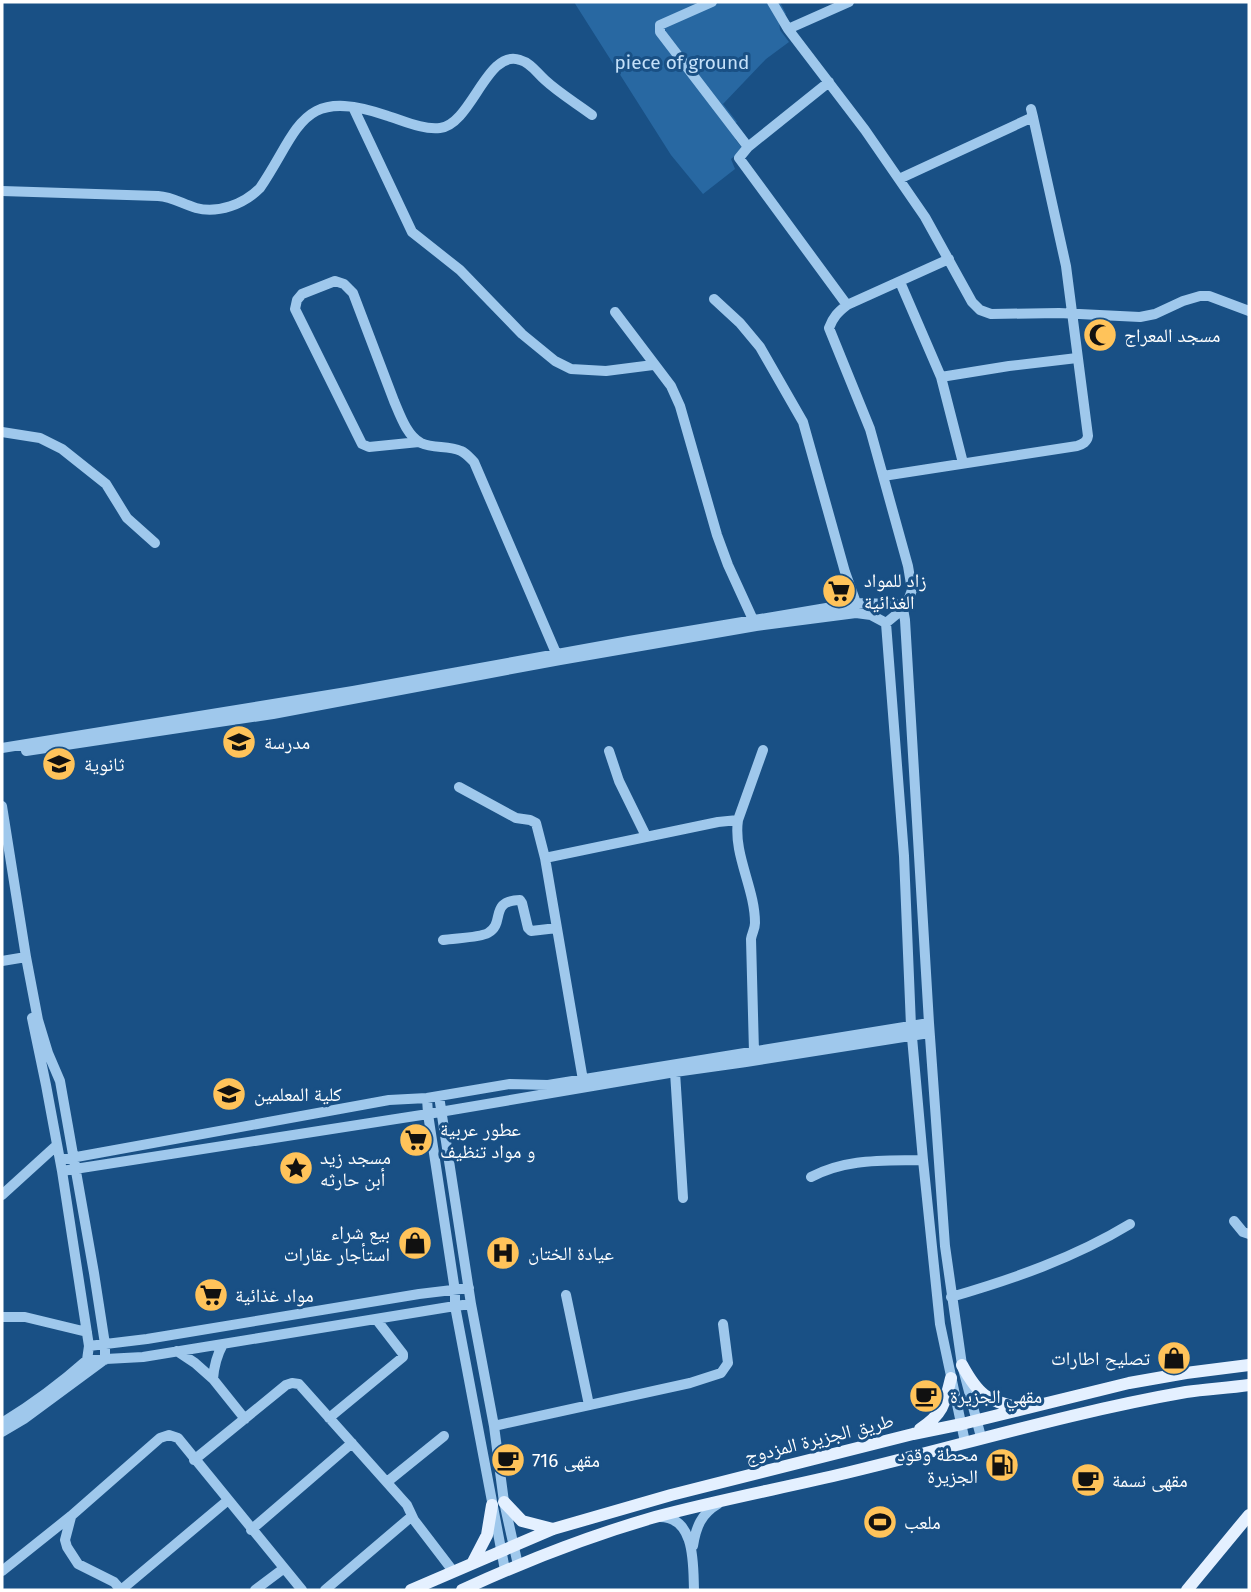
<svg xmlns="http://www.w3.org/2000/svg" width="1251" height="1592" font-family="'Fira Sans','Noto Naskh Arabic',sans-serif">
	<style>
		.green { fill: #2868a2 }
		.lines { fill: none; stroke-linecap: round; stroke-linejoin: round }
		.minor { stroke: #9fc8ec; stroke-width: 10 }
		.major { stroke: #e4f0ff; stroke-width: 12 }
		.labels { text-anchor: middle; stroke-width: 6; stroke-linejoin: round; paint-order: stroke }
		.park-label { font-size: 19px; fill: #c4e0f9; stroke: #195085 }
		.poi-label { font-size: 19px; fill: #fff; stroke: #195085; text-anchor: start }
		.street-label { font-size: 19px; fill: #fff; stroke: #195085 }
	</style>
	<rect width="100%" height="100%" fill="#195085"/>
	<path class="green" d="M574 2H780L786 14 779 21 780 30 789 42 766 59 723 104 737 122 728 129 737 124 750 142 735 139 743 149 731 159 735 169 703 194 671 155Z"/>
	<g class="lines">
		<path class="minor" d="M712 2 660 25V32L748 147
			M772 2 788 29 865 130 925 217 972 302 980 310 991 314 1059 313 1140 317 1155 314 1183 301 1200 296H1209L1249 311
			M788 29 849 2
			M829 82 748 147 739 158 847 305
			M353 107 412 232 460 270 522 334 555 361 571 369 606 371 653 365
			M899 179 1033 117 1031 109
			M2 191 158 196C173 197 182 204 196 208 218 214 244 204 260 188 300 129 300 85 388 116 404 121 423 130 440 128 472 124 487 48 520 60 531 63 536 72 545 80 559 93 576 103 592 115
			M900 282 941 377 963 463
			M714 299 740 323 760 347 803 422 845 572 856 603
			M615 312 671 386 680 406 717 535 728 565 755 624
			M941 377 1009 366 1077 358
			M2 432 40 438 62 449 106 484 127 518 155 543
			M419 442 369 447 362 444 295 309 297 300 302 294 335 281 344 284 353 293 394 401C400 415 407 436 421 443 434 449 448 445 461 451 466 453 470 458 474 462L559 660
			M883 476 1077 446C1083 444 1087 442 1088 436L1066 266 1033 117
			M886 623 903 609 909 598 912 590 908 566 870 429 829 328C833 317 838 312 847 305L949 259
			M2 748 353 691 629 641 856 603 896 604 903 609 905 620 929 1023 945 1246 962 1365 981 1437
			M26 751 273 714 560 660 756 626 856 613 871 615 886 623 904 856 911 1026 923 1160 940 1324 965 1442
			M609 751 619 781 646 836
			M459 787 516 818 530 820 536 823 545 858 584 1086
			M2 806 26 957 38 1020 48 1053 60 1081 94 1273 105 1344V1360
			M738 820 763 750
			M545 858 718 822 738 820C733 855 755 888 755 923 755 929 752 933 751 939L754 1052
			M443 940C454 938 479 938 488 933 506 923 488 901 520 900L522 903 528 928 531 931 557 928
			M2 961 26 957
			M32 1018 46 1085 62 1171 89 1346
			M675 1072 683 1198
			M439 1096 471 1304 494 1426 504 1502 518 1565
			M427 1098 428 1114 675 1072 746 1062 929 1033
			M60 1160 389 1100 427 1098 510 1084 548 1085 929 1023
			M62 1171 428 1114 455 1291V1306L471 1304
			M811 1177C847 1158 883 1161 923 1160
			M2 1195 57 1145
			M1234 1221 1243 1232 1249 1234
			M566 1295 589 1405
			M951 1297C1013 1279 1074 1258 1130 1224
			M2 1317H25L87 1332
			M177 1351 195 1363 213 1379 245 1419
			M87 1360 143 1357 455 1306 505 1570
			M213 1379C214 1365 217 1355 223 1344
			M329 1418 403 1357V1354L376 1319
			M2 1423C33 1404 60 1384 87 1360L89 1346 147 1339 419 1294 469 1288
			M494 1426 690 1383 721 1373 728 1363 723 1324
			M2 1432 24 1419 104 1360
			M194 1460 286 1385 292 1383 299 1384 407 1505 414 1520 453 1571
			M387 1482 444 1436
			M71 1517 65 1540 67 1547 78 1564 114 1582 121 1590 227 1501
			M660 1517C696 1517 693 1566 694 1590
			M251 1530 352 1443
			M693 1546C696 1527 701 1514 718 1504
			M2 1571 71 1516 160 1438 169 1435 178 1438 302 1590
			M255 1590 283 1569
			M325 1590 412 1516"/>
		<path class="major" d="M962 1365C979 1396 986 1400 1020 1408
			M920 1429C942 1415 945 1404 951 1378
			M504 1502 522 1521 553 1529
			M473 1562 487 1535 492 1505
			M411 1590 553 1529 671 1495 913 1434 962 1424 1129 1383 1186 1373 1249 1365
			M462 1590C525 1561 589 1536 655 1517 718 1500 783 1488 846 1473 959 1446 1071 1412 1186 1392 1207 1389 1228 1388 1249 1385
			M1187 1590 1249 1515"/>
	</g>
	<defs>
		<g id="mosque-disc" transform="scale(1.75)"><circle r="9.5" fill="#ffc35a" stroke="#195085"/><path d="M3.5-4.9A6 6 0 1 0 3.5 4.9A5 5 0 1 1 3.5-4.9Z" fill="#111"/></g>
		<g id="supermarket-disc" transform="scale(1.75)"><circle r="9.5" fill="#ffc35a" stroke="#195085"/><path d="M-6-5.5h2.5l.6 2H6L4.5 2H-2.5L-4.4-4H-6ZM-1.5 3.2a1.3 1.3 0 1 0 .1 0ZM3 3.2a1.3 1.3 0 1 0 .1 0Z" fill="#111"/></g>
		<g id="school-disc" transform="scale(1.75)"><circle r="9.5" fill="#ffc35a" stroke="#195085"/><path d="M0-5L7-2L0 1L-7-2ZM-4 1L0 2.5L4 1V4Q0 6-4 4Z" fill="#111"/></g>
		<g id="sight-disc" transform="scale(1.75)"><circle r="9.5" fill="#ffc35a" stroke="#195085"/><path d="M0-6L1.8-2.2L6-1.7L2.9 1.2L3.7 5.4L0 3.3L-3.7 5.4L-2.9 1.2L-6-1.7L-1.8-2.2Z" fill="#111"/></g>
		<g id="shop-disc" transform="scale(1.75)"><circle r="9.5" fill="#ffc35a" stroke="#195085"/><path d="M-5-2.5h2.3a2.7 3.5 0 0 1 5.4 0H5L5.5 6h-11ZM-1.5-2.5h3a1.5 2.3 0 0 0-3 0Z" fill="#111"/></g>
		<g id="hospital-disc" transform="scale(1.75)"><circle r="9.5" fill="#ffc35a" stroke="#195085"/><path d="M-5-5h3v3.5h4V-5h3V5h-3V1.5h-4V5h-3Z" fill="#111"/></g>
		<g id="cafe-disc" transform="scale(1.75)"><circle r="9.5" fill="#ffc35a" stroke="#195085"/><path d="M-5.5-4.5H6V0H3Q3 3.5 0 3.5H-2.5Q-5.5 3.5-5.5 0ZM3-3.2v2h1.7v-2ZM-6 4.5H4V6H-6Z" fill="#111"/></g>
		<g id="fuel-disc" transform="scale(1.75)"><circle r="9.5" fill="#ffc35a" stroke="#195085"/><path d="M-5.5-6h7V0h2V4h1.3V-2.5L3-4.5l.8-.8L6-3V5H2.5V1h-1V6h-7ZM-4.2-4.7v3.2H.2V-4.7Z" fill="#111"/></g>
		<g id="stadium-disc" transform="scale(1.75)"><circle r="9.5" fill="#ffc35a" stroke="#195085"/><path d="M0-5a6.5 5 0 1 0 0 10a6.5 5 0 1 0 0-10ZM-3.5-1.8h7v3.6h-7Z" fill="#111"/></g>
	</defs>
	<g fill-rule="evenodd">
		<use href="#mosque-disc" x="1100" y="335"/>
		<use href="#supermarket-disc" x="839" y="591"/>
		<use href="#school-disc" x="239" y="742"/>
		<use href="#school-disc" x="59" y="764"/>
		<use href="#school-disc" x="229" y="1094"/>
		<use href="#supermarket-disc" x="416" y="1140"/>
		<use href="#sight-disc" x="296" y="1168"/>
		<use href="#shop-disc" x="415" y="1243"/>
		<use href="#hospital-disc" x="503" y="1253"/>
		<use href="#supermarket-disc" x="211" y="1295"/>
		<use href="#shop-disc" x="1174" y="1358"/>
		<use href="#cafe-disc" x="926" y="1396"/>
		<use href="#cafe-disc" x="508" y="1460"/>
		<use href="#fuel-disc" x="1002" y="1465"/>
		<use href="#cafe-disc" x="1088" y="1480"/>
		<use href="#stadium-disc" x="880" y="1522"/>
	</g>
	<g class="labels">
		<g class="park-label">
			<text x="682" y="69">piece of ground</text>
		</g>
		<g class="poi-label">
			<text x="1124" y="342">مسجد المعراج</text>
			<text x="864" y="587">زاد للمواد<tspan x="864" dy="22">الغذائية</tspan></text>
			<text x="264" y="749">مدرسة</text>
			<text x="84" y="771">ثانوية</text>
			<text x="254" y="1101">كلية المعلمين</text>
			<text x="440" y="1136">عطور عربية<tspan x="440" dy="22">و مواد تنظيف</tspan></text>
			<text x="320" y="1164">مسجد زيد<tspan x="320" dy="22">أبن حارثه</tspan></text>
			<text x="390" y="1239" text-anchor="end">بيع شراء<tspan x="390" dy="22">استأجار عقارات</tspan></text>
			<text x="528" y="1260">عيادة الختان</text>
			<text x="235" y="1302">مواد غذائية</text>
			<text x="1150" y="1365" text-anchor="end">تصليح اطارات</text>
			<text x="950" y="1403">مقهي الجزيرة</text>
			<text x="978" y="1461" text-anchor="end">محطة وقود<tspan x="978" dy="22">الجزيرة</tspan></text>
			<text x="532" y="1467">مقهى 716</text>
			<text x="1112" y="1487">مقهى نسمة</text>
			<text x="904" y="1529">ملعب</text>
		</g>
		<g class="street-label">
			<text transform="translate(819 1438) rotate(-14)" y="7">طريق الجزيرة المزدوج</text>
		</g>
	</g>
	<rect width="1251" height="1592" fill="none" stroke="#ffffff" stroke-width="7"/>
</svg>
